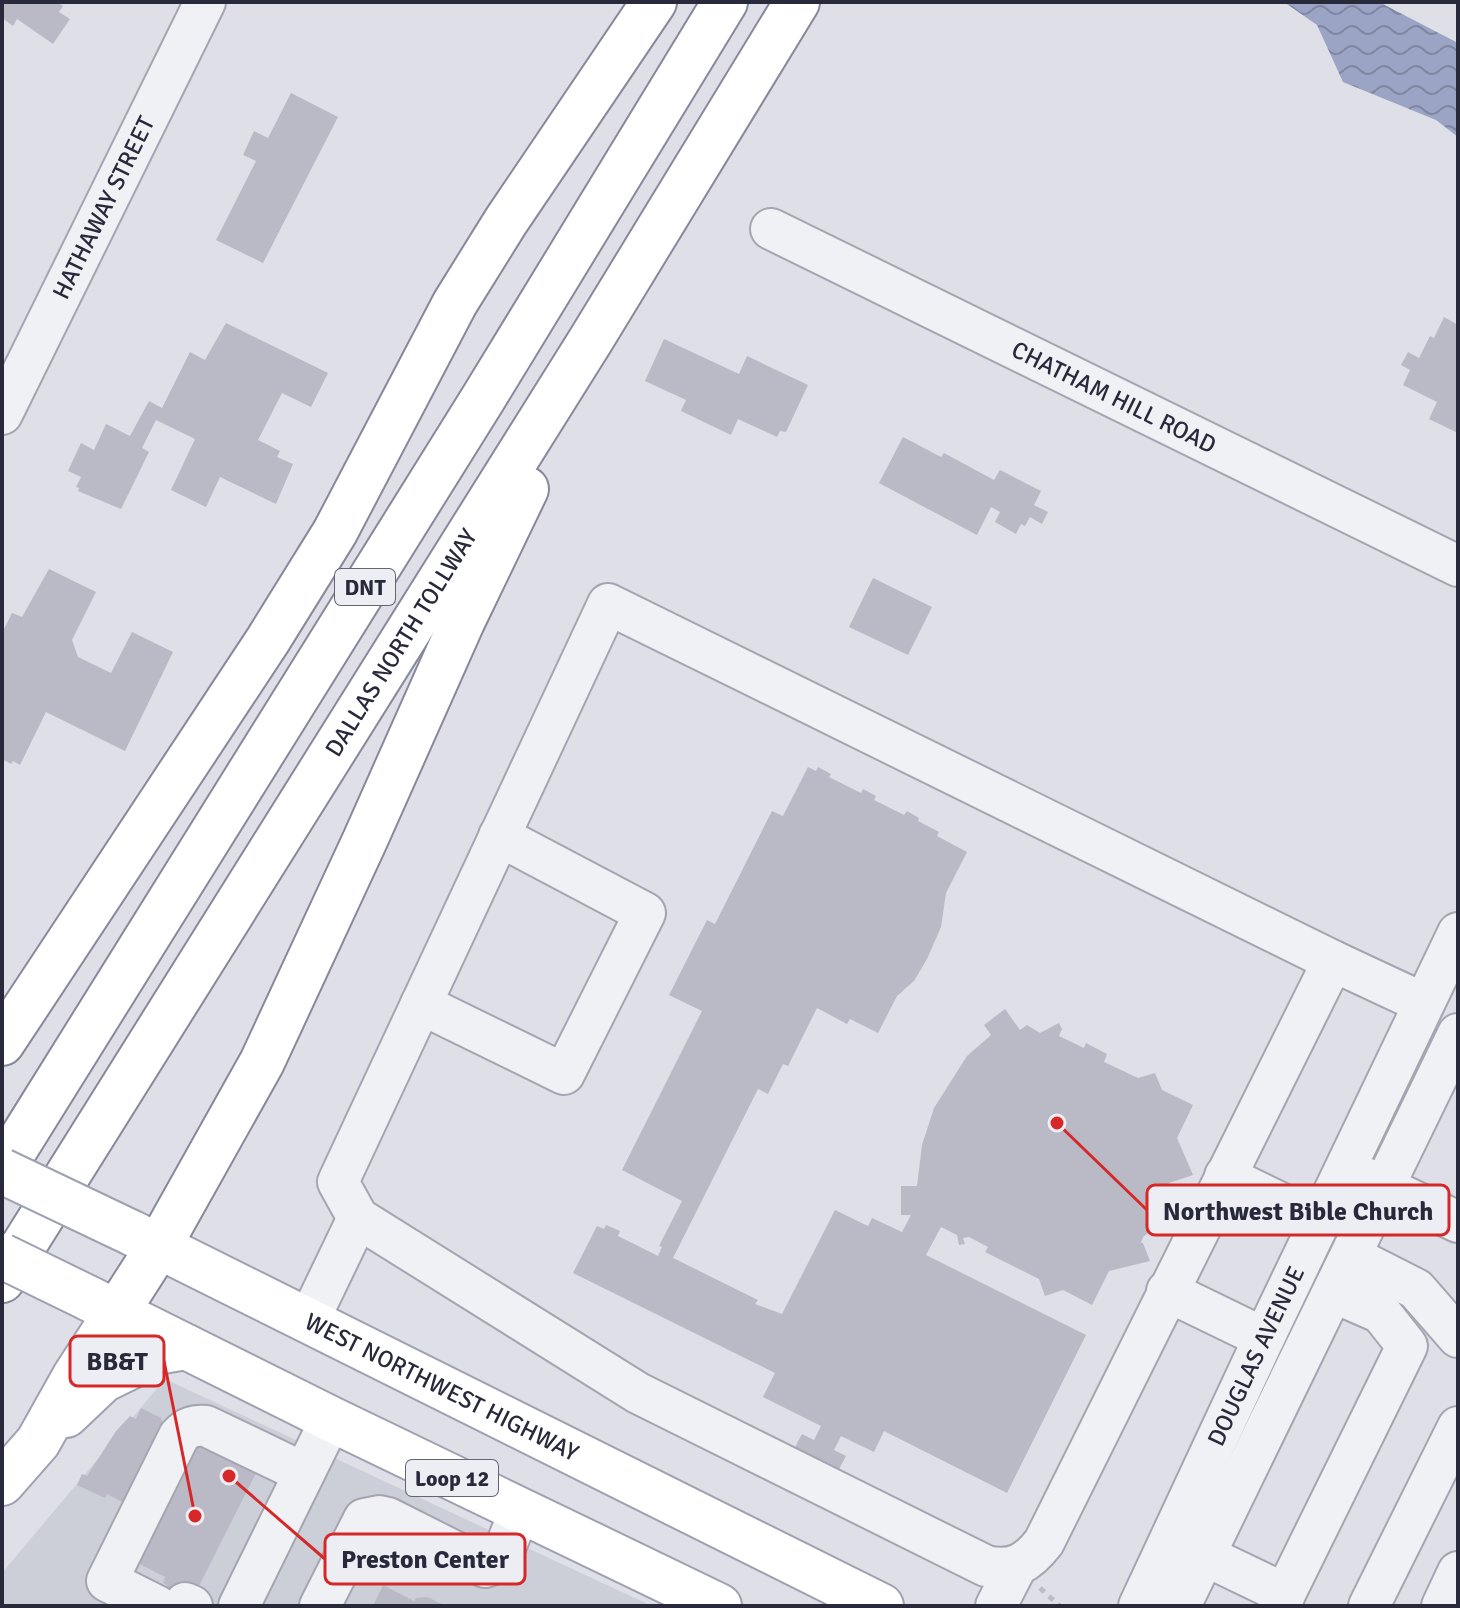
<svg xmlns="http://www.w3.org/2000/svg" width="1460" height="1608" font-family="Signika,sans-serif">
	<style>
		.built { fill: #ccced8 }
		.water { fill: url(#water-waves) }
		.building { fill: #b9bac6 }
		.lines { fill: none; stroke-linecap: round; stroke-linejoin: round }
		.minor-casing { stroke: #a4a5b0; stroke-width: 44 }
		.major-casing { stroke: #9ea1b1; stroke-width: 48 }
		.highway-casing { stroke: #86899c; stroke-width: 48 }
		.path { stroke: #bcbdc5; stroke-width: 5; stroke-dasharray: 6 6; stroke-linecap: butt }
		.minor { stroke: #f0f1f5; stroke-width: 40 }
		.major { stroke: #fff; stroke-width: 44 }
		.highway { stroke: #fff; stroke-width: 44 }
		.major-bridge-casing { stroke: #9ea1b1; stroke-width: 48; stroke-linecap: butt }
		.major-bridge { stroke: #fff; stroke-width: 44 }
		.labels { text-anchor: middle; stroke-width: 6; stroke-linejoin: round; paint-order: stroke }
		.shield { fill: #edeef4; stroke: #636573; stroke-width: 2 }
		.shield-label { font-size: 22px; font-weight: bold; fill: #282a3c }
		.street-label { font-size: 24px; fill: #282a3c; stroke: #edeef4 }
		.leader { fill: none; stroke: #d62828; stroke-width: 3 }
		.callout-dot { fill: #d62828; stroke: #edeef4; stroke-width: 3 }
		.callout { fill: #edeef4; stroke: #d62828; stroke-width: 3 }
		.callout-label { font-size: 26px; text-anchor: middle; font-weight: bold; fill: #282a3c }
	</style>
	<defs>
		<pattern id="water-waves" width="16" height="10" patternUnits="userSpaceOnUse" patternTransform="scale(2)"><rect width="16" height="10" fill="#9ba4c5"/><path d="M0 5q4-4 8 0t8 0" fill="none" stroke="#7e86a1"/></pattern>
	</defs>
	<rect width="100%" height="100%" fill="#dedfe7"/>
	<path class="built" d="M165 1379 652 1606H2V1573Z"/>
	<path class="water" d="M1284 2H1379L1458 43V137L1436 120 1343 82 1317 25Z"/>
	<path class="building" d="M2 2H57L63 6 59 12 70 19 53 44 17 19 13 26 2 18Z
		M291 93 338 117 263 263 216 240 256 161 243 155 254 131 268 138Z
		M1444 317 1458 325V433L1429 419 1437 402 1403 385 1410 370 1401 365 1408 352 1419 358 1430 336 1434 338Z
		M226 323 328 373 311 407 282 393 258 440 280 451 277 457 293 464 276 504 220 477 206 507 171 490 195 439 156 420 142 448 149 452 121 509 78 491 79 488 76 487 81 477 68 471 81 443 94 450 106 424 130 436 149 401 162 408 190 352 205 360Z
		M664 339 739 374 747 356 808 385 786 432 780 431 777 437 738 419 731 435 681 411 686 400 645 381Z
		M903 437 941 457 944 453 994 480 1000 470 1041 491 1034 505 1048 512 1042 524 1030 517 1025 526 1021 524 1016 534 995 522 1000 512 991 507 977 535 879 483Z
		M49 569 96 592 72 640 78 657 111 673 132 632 173 652 125 751 46 712 20 765 13 761 11 764 2 759V633L12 613 22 617Z
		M873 578 932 607 908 655 849 627Z
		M808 767 816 771 818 767 831 774 829 777 861 793 863 789 876 796 874 800 904 815 907 811 919 818 918 821 939 832 937 836 967 852 946 893 941 927 927 959 914 981 897 996 878 1033 850 1019 847 1024 817 1008 788 1066 783 1064 768 1094 758 1089 673 1258 758 1300 755 1304 782 1314 835 1210 868 1226 872 1218 902 1232 911 1215H901V1186H917L922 1145 934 1108 967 1056 991 1035 984 1025 1005 1009 1020 1030 1027 1025 1040 1033 1059 1023 1062 1029 1059 1036 1084 1048 1086 1043 1107 1054 1104 1062 1138 1078 1155 1073 1162 1090 1193 1105 1177 1138 1193 1175 1169 1183 1167 1186 1169 1198 1162 1222 1143 1237 1141 1243H1143L1150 1261 1109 1271 1092 1305 1063 1290 1045 1296 1039 1279 985 1252 988 1247 969 1237 963 1238 965 1244 959 1245 957 1235 941 1227 926 1255 1086 1335 1007 1493 884 1431 874 1452 841 1436 834 1450 846 1456 837 1473 793 1451 802 1434 814 1440 821 1426 763 1397 775 1373 573 1273 597 1226 604 1229 606 1225 620 1231 618 1236 658 1256 662 1247 659 1246 682 1201 622 1170 702 1011 669 995 707 920 715 924 772 811 783 816Z
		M141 1408 161 1418 163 1424 124 1503 107 1494 105 1498 77 1485 82 1474 87 1476 116 1431 130 1416 136 1419Z
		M195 1440 257 1471 196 1592 157 1606 167 1585 163 1583 165 1577 134 1561Z
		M383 1585 414 1601 416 1598 427 1597 446 1606H373Z"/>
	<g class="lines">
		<g class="minor-casing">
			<g id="minor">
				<path id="s1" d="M771 229 1458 566"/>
				<path id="s2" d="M2 414 205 2"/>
				<path d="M608 604 1333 961 1044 1542C1028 1563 1013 1572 986 1566L638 1393 358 1218 338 1182Z"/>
				<path d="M1333 961 1423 1003"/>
				<path d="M421 1004 564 1074 645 913 499 836"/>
				<path d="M1225 1176 1319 1222"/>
				<path d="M1361 1176 1458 1222"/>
				<path d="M1351 1256 1416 1289 1458 1337"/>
				<path d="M1167 1291 1264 1338"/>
				<path d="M308 1322 358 1218"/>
				<path d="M1204 1555 1285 1594"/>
				<path d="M185 1603 192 1606"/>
				<path d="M157 1606 107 1581 179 1436C187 1427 194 1425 206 1426L304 1473"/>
				<path d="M239 1606 331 1419"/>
				<path d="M320 1606 364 1519 379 1516 388 1518 485 1567 494 1564 507 1543 520 1511"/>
				<path d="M996 1606 1016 1567"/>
				<path id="s3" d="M1139 1606 1264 1338 1458 933"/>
				<path d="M1180 1606 1458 1034"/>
				<path d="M1279 1606 1407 1346 1381 1313 1333 1292"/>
				<path d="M1369 1606 1458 1427"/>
				<path d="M1442 1606 1458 1572"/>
			</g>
		</g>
		<g class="major-casing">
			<g id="major">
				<path id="s4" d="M132 1233 881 1606"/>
				<path d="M88 1298 331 1419 719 1606"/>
				<path d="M66 1415 103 1380 162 1351 186 1347"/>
				<path d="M2 1483 38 1442 75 1376 116 1313"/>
			</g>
		</g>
		<g class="highway-casing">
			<g id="highway">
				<path d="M2 1043 268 640 335 532 455 303 506 221 654 2"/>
				<path d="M2 1170 484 397 725 2"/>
				<path id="s5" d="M2 1280 592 338 797 2"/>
				<path d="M116 1313 159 1246 262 1062 365 840 462 622 526 489"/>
			</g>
		</g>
		<path class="path" d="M1040 1588 1060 1606"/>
		<use href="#minor" class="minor"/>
		<use href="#major" class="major"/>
		<use href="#highway" class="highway"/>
		<g class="major-bridge-casing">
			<path id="major-bridge" d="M2 1171 132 1233
				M2 1256 88 1298"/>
		</g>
		<use href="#major-bridge" class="major-bridge"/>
	</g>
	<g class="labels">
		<g class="shield">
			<rect x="335" y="569" width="60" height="36" rx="6"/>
			<rect x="406" y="1460" width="92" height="36" rx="6"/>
		</g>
		<g class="shield-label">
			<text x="365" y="595">DNT</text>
			<text x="452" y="1486">Loop 12</text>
		</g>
		<g class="street-label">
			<text dy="8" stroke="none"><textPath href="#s2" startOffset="230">HATHAWAY STREET</textPath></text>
			<text dy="8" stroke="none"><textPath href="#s1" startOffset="382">CHATHAM HILL ROAD</textPath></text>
			<text dy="8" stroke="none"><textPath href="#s5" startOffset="752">DALLAS NORTH TOLLWAY</textPath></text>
			<text dy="8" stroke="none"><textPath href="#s3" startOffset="276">DOUGLAS AVENUE</textPath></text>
			<text dy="8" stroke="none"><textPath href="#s4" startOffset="346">WEST NORTHWEST HIGHWAY</textPath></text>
		</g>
	</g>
	<path class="leader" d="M1057 1123L1147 1210M195 1516L164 1361M229 1476L325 1559"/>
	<g class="callout-dot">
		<circle cx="1057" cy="1123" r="8"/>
		<circle cx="195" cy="1516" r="8"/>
		<circle cx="229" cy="1476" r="8"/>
	</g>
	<g class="callout">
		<rect x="1147" y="1185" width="302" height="50" rx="8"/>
		<rect x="70" y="1336" width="94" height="50" rx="8"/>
		<rect x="325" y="1534" width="200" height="50" rx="8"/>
	</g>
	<g class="callout-label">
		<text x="1298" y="1220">Northwest Bible Church</text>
		<text x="117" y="1370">BB&amp;T</text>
		<text x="425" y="1568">Preston Center</text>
	</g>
	<rect width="1460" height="1608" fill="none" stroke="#282a3c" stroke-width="8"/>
</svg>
